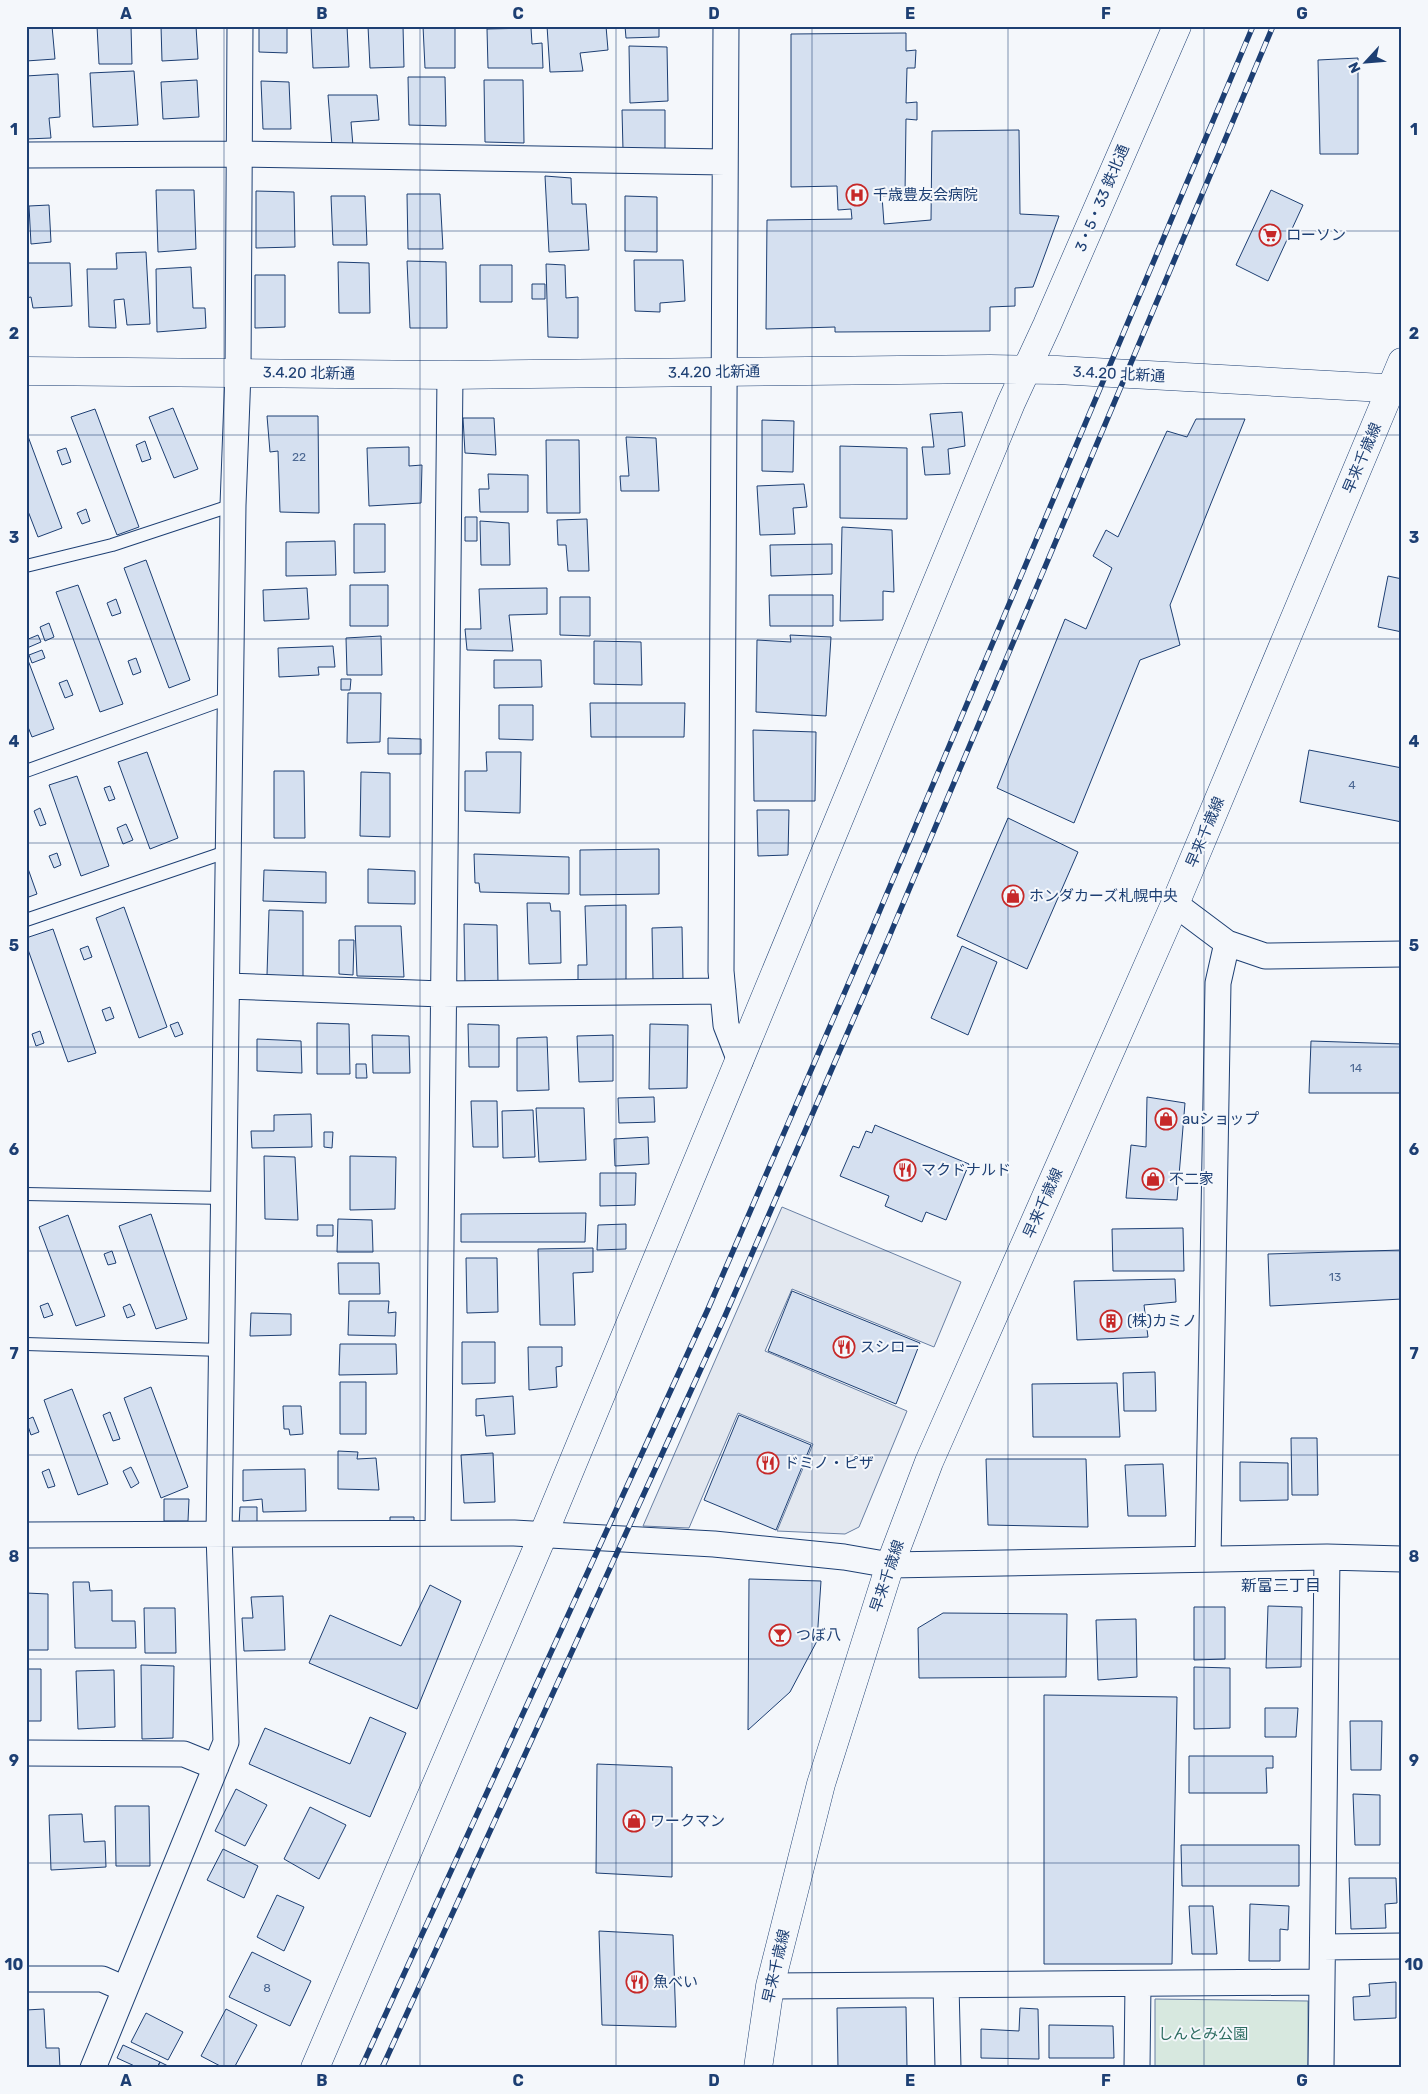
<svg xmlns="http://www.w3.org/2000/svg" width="1428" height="2094" font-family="Rubik,'Noto Sans JP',sans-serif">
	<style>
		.green { fill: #d7e8df; stroke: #687fa3 }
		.parking { fill: #e3e8f0; stroke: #687fa3 }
		.building { fill: #d5e0f0; stroke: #1d3f73 }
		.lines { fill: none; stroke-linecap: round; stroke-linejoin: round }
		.service-casing { stroke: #1d3f73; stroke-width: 14 }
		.minor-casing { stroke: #1d3f73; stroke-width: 27 }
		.tertiary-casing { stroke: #1d3f73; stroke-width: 29 }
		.secondary-casing { stroke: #1d3f73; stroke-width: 29 }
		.service { stroke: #f4f7fb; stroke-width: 12 }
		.minor { stroke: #f4f7fb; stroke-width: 25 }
		.tertiary { stroke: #f4f7fb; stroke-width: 28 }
		.secondary { stroke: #f4f7fb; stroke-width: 28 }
		.rail-casing { stroke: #1d3f73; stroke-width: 5.5 }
		.rail { stroke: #f4f7fb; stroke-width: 4; stroke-dasharray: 11; stroke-linecap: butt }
		.grid { fill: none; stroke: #1d3f73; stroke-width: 1; stroke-opacity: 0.55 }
		.labels { text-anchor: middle; stroke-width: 4; stroke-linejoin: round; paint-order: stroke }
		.number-label { font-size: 12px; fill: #4b6792 }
		.poi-label { font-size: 15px; fill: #1d3f73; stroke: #f4f7fb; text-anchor: start }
		.street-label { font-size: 15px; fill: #1d3f73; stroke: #f4f7fb }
		.park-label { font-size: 15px; fill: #2c6c60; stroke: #f4f7fb }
		.neighbourhood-label { font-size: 16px; fill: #1d3f73; stroke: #f4f7fb }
		.neatline { fill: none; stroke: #1d3f73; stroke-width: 2 }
		.grid-label { font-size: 16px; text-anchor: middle; font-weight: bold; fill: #1d3f73 }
	</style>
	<rect width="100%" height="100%" fill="#f4f7fb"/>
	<path class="green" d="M1155 1999 1308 2001V2068H1155Z"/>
	<path class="parking" d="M782 1207 961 1282 934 1347 792 1289 765 1351 907 1411 859 1527 845 1534 777 1531 813 1444 738 1413 689 1528 643 1526Z"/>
	<path class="building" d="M26 26H52L55 59 26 61Z
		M97 26H131L132 64H99Z
		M161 26H196L198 59 162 61Z
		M259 26H287V53L259 52Z
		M311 26H347L349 67 313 68Z
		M368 26H403L404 67 370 68Z
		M423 26H455V68H425Z
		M547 26H606L608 50 580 53 583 71 550 72Z
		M625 26H659V37L626 38Z
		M838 26H948V28L838 27Z
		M531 28 532 44 542 43 543 68H488L487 29Z
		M906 33V51L916 50 915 68H907L906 103 917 102V120L906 119 905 194 882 196 884 224 931 220 932 131 1019 130 1020 214 1059 216 1033 287 1015 288V306L990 307V331L835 332V327L766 329 767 220 852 219 851 209 838 210 837 186 791 187V34Z
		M629 46 667 47 668 101 630 103Z
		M1358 58V154H1320L1318 60Z
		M134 71 138 125 93 127 90 73Z
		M58 74 60 117 49 118 51 138 26 139V76Z
		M408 77H445L446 126 409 125Z
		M197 80 199 117 163 119 161 82Z
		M484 80H523L524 143 485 142Z
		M261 81 289 82 291 129H263Z
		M328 95H377L379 120 351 122 353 146H332Z
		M622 110H665V149L623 150Z
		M545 176 571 178 572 204H586L589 250 549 252Z
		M156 190H194L196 249 158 252Z
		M1271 190 1303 205 1268 281 1236 265Z
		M256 191 294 192 295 247 256 248Z
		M407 194H440L443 249H408Z
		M331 196H365L367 245H333Z
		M625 196 657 197V252L625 251Z
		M49 205 51 242 31 244 29 206Z
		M146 252 150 324 127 325 124 299 114 300 116 328 89 327 87 269H117L116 253Z
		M634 260H683L685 301 660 303V312L635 311Z
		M407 261 446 262 447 328H410Z
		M338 262 369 263 370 313H339Z
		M26 263H70L72 306 33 308 31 297 26 298Z
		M546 264 565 265 566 298 578 297V338L548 337Z
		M480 265H512V302H480Z
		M191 267 193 308H205L206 328 157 332 156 269Z
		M255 275H285V327L255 328Z
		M532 284H545V299H532Z
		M173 408 198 469 174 478 149 417Z
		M95 409 139 527 117 535 71 417Z
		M962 412 965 446 948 449 950 474 925 475 922 447H934L930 414Z
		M267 416H318L319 513 280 512 278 451 270 452Z
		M463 418H494L496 455 465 453Z
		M1196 419H1245L1170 605 1180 645 1140 660 1074 823 997 788 1065 619 1086 629 1112 568 1093 556 1106 530 1118 537 1167 431 1187 437Z
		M762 420 794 421 793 472 762 471Z
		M26 431 62 528 38 537 26 506Z
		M626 437 656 438 659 491H621L620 476H629Z
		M546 440H579L580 513H547Z
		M145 441 151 459 142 462 136 445Z
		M840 446 907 448V519L840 518Z
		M409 447V466L422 465 421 503 369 506 367 448Z
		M66 448 71 462 62 465 57 451Z
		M488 474 528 475V512H480L479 489H489Z
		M804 484 807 507 793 508 795 534 760 535 757 486Z
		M86 509 90 521 82 524 77 513Z
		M465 517H477V541H465Z
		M587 519 589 571H568L566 545H558L557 520Z
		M480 521 509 523 510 565H481Z
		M354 524H385V572L354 573Z
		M842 527 892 530 894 592 883 591V620L840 621Z
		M335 541 336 575 286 576V542Z
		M832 544V574L771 576 770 545Z
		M146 560 190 680 169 688 124 568Z
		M1388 576 1402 579V632L1378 627Z
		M78 585 123 704 100 712 56 592Z
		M350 585H388V626H350Z
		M307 588 309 619 264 621 263 590Z
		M547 588V614L509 615 513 651 467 650 465 629H481L479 589Z
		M769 595H833V626H770Z
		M560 597H590V636L560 635Z
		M116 599 121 613 112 616 107 603Z
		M49 623 54 637 45 641 40 627Z
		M38 635 41 642 27 648 26 640Z
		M790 635 831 637 826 716 756 712 757 640 791 642Z
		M381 636 382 675H347L346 638Z
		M594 641 641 642 642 685 594 684Z
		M333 646 335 667H318L319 675 279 677 278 648Z
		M42 650 45 658 32 663 29 655Z
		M26 655 54 729 32 737 26 722Z
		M136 658 141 672 133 675 128 661Z
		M494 660H541L542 687 494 688Z
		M341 679H351L350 690H341Z
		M67 680 73 695 65 698 59 683Z
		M348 693H381L380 742 347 743Z
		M590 703H685L684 737H591Z
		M499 705H533V740L499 739Z
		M753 730 816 732 815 801H754Z
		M388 738 421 739V754H388Z
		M1309 750 1402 768V822L1300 802Z
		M147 752 178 838 150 849 118 762Z
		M486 752H521L520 813 465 811V771H487Z
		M274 771H304L305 838H274Z
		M361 772 390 773V837L360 836Z
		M77 776 109 866 81 876 49 785Z
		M110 786 115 799 109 801 104 788Z
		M40 808 46 824 40 826 34 811Z
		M757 810H789L788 855 758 856Z
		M1008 818 1078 852 1027 969 957 936Z
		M126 824 133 840 123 844 117 828Z
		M659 849V894L580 895V850Z
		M57 853 61 865 54 868 49 856Z
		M474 854 569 857V894L480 892 479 883H475Z
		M26 863 37 894 26 898Z
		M368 869 415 871V904L368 903Z
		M264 870 326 872V903L263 901Z
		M527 903H550L551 911H560L561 963 529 964Z
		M626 905V985L578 986V965H587L585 906Z
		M124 907 167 1027 139 1038 96 918Z
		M269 910 303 911V977L267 975Z
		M464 924 497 925 498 983H465Z
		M355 926H401L404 977 357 976Z
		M682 927 683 981 653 980 652 928Z
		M53 929 96 1053 68 1062 26 944V938Z
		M339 940H354L353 975 339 974Z
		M88 946 92 957 84 960 80 949Z
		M962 946 997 962 968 1035 931 1018Z
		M110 1007 114 1018 106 1021 102 1010Z
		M178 1022 183 1034 175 1037 170 1025Z
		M317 1023 349 1024 350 1074H317Z
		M468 1024 499 1025V1067H469Z
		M650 1024 688 1025 687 1088 649 1089Z
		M40 1031 44 1043 36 1046 32 1034Z
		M372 1035 409 1036 410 1073H373Z
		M613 1035V1081L579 1082 577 1036Z
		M547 1037 549 1090 517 1091V1038Z
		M257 1039 301 1041 302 1073 257 1071Z
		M1311 1041 1402 1044V1093H1309Z
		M356 1064H366L367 1078H356Z
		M654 1097 655 1122 619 1123 618 1098Z
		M1147 1097 1185 1103 1177 1200 1126 1198 1131 1145 1146 1147Z
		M471 1101H497L498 1147H473Z
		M536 1108H584L586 1160 539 1162Z
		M533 1110 535 1157 503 1158 502 1111Z
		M311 1114 312 1147 252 1148 251 1131H274V1115Z
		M875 1125 969 1164 946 1220 926 1212 922 1222 885 1206 889 1196 840 1176 853 1146 859 1148 866 1131 872 1133Z
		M324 1132H333L332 1148 324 1147Z
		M648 1137 649 1164 615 1166 614 1139Z
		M264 1156 295 1157 298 1220 265 1219Z
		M350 1156 396 1157 395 1209 350 1210Z
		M600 1173H636L635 1205 600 1206Z
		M586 1213 585 1242H461V1214Z
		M151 1214 187 1319 156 1329 119 1226Z
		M68 1215 105 1316 76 1326 39 1227Z
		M338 1219 372 1220 373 1252H337Z
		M626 1224V1249L597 1250 598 1225Z
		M317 1225H333V1236H317Z
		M1183 1228 1184 1271H1113L1112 1229Z
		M593 1248V1272L573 1273 575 1325H540L538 1249Z
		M1402 1250V1299L1270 1306 1268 1254Z
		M112 1251 116 1263 108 1265 104 1254Z
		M466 1258H497L498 1312 467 1313Z
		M338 1263H379L380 1294H339Z
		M1175 1279 1176 1302 1144 1305 1148 1337 1077 1340 1074 1281Z
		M792 1291 920 1343 896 1404 768 1351Z
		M349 1301H389L388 1313 396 1312 395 1336 348 1335Z
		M48 1303 53 1315 44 1318 40 1306Z
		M130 1304 135 1315 127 1318 123 1307Z
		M251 1313 291 1314V1335L250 1336Z
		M462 1342H495V1383L462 1384Z
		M340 1344H396L397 1374 339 1375Z
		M528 1347H562V1366L556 1367 557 1387 529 1390Z
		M1155 1372 1156 1411H1124L1123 1373Z
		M340 1382H366V1434H340Z
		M1117 1383 1120 1437H1033L1032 1384Z
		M151 1387 188 1487 161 1498 124 1398Z
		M72 1389 108 1484 78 1495 44 1400Z
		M513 1396 515 1434 486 1436 484 1415 476 1416V1399Z
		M283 1406H301L303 1434 290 1435 289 1429H284Z
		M110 1412 120 1439 113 1441 103 1415Z
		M739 1415 811 1445 776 1530 704 1500Z
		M33 1417 39 1432 31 1435 26 1420Z
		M1291 1438H1317L1318 1495H1292Z
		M338 1451 358 1452 357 1459 376 1458 379 1490 338 1489Z
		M493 1453 495 1502 464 1503 461 1455Z
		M986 1459H1086L1088 1527 988 1525Z
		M1240 1462 1288 1463V1500L1240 1501Z
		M1163 1464 1166 1516H1128L1125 1465Z
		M131 1467 139 1483 131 1488 123 1471Z
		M49 1469 55 1486 48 1488 42 1472Z
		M305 1469 306 1511 263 1512 262 1499 243 1501V1470Z
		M164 1499H189L188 1521H164Z
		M240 1507H257V1525H239Z
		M390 1517H414V1530H390Z
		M749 1579 821 1581 817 1641 790 1692 748 1730Z
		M73 1582H89L90 1591 112 1590V1621H135L136 1648H75Z
		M430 1585 461 1601 417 1709 309 1663 330 1615 401 1646Z
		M26 1593 48 1594V1650H26Z
		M283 1596 285 1650 244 1651 242 1618H253L251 1597Z
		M1268 1606 1302 1607 1301 1667 1266 1668Z
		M1194 1607H1225V1659L1194 1660Z
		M144 1608H175L176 1653H145Z
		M943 1613 1067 1614 1066 1677 919 1678 918 1628Z
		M1136 1619 1137 1677 1098 1680 1096 1620Z
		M141 1665 174 1666 173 1738 142 1739Z
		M1194 1667 1230 1668V1728L1194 1729Z
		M26 1669H41V1721H26Z
		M114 1670 115 1727 78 1729 76 1671Z
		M1044 1695 1177 1697 1172 1964H1044Z
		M1265 1708H1298L1296 1737H1265Z
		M370 1717 406 1733 370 1817 249 1764 265 1728 350 1764Z
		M1350 1721H1382L1381 1770H1351Z
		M1189 1756H1273V1768H1266L1267 1793H1189Z
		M597 1764 672 1767V1877L596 1873Z
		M236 1789 267 1805 245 1846 215 1831Z
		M1353 1794 1380 1795V1845H1355Z
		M115 1806H149L150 1866H116Z
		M310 1807 346 1825 319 1879 284 1859Z
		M82 1814 84 1842 105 1841 106 1867 51 1870 49 1815Z
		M1181 1845H1299V1886H1182Z
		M223 1849 258 1866 244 1898 207 1880Z
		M1349 1878H1396L1397 1903 1385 1904 1386 1928 1351 1929Z
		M277 1895 304 1907 284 1951 257 1937Z
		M1250 1904 1289 1906 1288 1930 1280 1929V1961H1249Z
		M1189 1906H1213L1217 1954H1192Z
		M599 1931 673 1935 676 2027 602 2025Z
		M252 1952 311 1981 290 2026 229 1997Z
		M1396 1982V2018L1354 2020 1353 1997 1370 1996 1369 1984Z
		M906 2007 907 2068H838L837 2008Z
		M1020 2008 1038 2009 1039 2059 981 2058V2029L1019 2031Z
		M44 2009 46 2048H59L60 2068H26V2010Z
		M226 2009 257 2025 234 2068H224L201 2056Z
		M146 2013 183 2032 168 2060 131 2042Z
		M1049 2025 1113 2026 1114 2058H1049Z
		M123 2045 160 2062 157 2068H139L117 2058Z
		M160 2062 172 2068H157Z"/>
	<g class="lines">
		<g class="service-casing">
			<path id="service" d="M26 566 112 545 233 505
				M26 771 231 697
				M26 920 229 851
				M26 1194 224 1198
				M26 1344 222 1350"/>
		</g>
		<g class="minor-casing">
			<path id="minor" d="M726 26 721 971 726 1025 740 1061
				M26 155 238 154 725 162
				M1175 904 1227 943 1265 956 1402 954
				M227 986 442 994 723 991
				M438 1533 450 375
				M26 1535 514 1533 714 1544 844 1557 890 1565 1327 1557 1402 1559
				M1208 1559 1218 983 1227 943
				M26 1753 184 1754 216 1767
				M1323 1947 1402 1946
				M26 1979H102L125 1989
				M946 1985 948 2068
				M770 1986 1322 1982
				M93 2068 226 1742 219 1534 233 505 238 372 240 26
				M1137 2068 1138 1984
				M1321 2068 1327 1557"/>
		</g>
		<g class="tertiary-casing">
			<path id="tertiary" d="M26 371 450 375 990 369 1057 370 1402 389
				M315 2068 543 1535 1011 403 1047 325 1177 26"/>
		</g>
		<g class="secondary-casing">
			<path id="secondary" d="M758 2068 770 1986 821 1784 890 1565 929 1462 1175 904 1402 362"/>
		</g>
		<use href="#service" class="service"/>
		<use href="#minor" class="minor"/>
		<use href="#tertiary" class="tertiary"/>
		<use href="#secondary" class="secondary"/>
		<g class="rail-casing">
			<path id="rail" d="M361 2068 708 1309 872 929 1253 26
				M382 2068 725 1316 889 937 1273 26"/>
		</g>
		<use href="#rail" class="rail"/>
	</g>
	<path class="grid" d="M224 26V2068M420 26V2068M616 26V2068M812 26V2068M1008 26V2068M1204 26V2068M26 231H1402M26 435H1402M26 639H1402M26 843H1402M26 1047H1402M26 1251H1402M26 1455H1402M26 1659H1402M26 1863H1402"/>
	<defs>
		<g id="hospital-ring" transform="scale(1.125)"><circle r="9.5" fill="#f4f7fb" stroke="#c62828" stroke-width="1.5"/><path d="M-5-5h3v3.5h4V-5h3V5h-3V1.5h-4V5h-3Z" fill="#c62828"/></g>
		<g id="supermarket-ring" transform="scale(1.125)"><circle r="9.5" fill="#f4f7fb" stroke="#c62828" stroke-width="1.5"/><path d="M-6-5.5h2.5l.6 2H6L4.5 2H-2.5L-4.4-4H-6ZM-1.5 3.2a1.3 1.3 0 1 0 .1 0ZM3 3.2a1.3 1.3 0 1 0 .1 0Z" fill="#c62828"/></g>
		<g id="shop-ring" transform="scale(1.125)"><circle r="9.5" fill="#f4f7fb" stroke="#c62828" stroke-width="1.5"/><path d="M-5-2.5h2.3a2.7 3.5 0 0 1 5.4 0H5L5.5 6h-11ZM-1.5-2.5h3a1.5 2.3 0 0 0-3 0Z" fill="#c62828"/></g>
		<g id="restaurant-ring" transform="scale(1.125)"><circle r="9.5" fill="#f4f7fb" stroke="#c62828" stroke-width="1.5"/><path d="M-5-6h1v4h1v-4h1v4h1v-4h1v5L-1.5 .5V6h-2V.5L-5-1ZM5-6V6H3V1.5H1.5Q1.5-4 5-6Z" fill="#c62828"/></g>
		<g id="building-ring" transform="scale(1.125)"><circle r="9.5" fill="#f4f7fb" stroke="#c62828" stroke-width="1.5"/><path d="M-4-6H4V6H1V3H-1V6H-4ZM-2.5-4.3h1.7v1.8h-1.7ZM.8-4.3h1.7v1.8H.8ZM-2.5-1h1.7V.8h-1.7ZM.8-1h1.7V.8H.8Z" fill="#c62828"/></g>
		<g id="bar-ring" transform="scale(1.125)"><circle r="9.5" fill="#f4f7fb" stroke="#c62828" stroke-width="1.5"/><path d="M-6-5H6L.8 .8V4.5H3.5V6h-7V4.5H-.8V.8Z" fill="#c62828"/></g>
	</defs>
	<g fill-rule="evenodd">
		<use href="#hospital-ring" x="857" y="195"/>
		<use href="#supermarket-ring" x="1270" y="235"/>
		<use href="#shop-ring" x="1013" y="896"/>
		<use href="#shop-ring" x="1166" y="1119"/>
		<use href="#restaurant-ring" x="905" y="1170"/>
		<use href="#shop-ring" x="1153" y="1179"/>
		<use href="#building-ring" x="1111" y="1321"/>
		<use href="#restaurant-ring" x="844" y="1347"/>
		<use href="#restaurant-ring" x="768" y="1463"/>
		<use href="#bar-ring" x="780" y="1635"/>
		<use href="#shop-ring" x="634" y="1821"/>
		<use href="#restaurant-ring" x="637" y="1982"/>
	</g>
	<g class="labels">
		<g class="number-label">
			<text x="299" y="461">22</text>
			<text x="1352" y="789">4</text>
			<text x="1356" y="1072">14</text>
			<text x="1335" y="1281">13</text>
			<text x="267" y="1992">8</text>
		</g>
		<g class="poi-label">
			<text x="873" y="200">千歳豊友会病院</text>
			<text x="1286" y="240">ローソン</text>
			<text x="1029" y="901">ホンダカーズ札幌中央</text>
			<text x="1182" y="1124">auショップ</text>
			<text x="921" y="1175">マクドナルド</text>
			<text x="1169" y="1184">不二家</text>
			<text x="1127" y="1326">(株)カミノ</text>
			<text x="860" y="1352">スシロー</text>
			<text x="784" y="1468">ドミノ・ピザ</text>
			<text x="796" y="1640">つぼ八</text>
			<text x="650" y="1826">ワークマン</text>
			<text x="653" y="1987">魚べい</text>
		</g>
		<g class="street-label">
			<text transform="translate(1102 198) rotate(-67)" y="5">3・5・33 鉄北通</text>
			<text transform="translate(714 372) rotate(-1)" y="5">3.4.20 北新通</text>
			<text transform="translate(309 373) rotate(1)" y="5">3.4.20 北新通</text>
			<text transform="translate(1119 374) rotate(3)" y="5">3.4.20 北新通</text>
			<text transform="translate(1362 458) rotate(-67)" y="5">早来千歳線</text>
			<text transform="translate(1205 832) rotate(-67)" y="5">早来千歳線</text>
			<text transform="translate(1043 1203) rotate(-66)" y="5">早来千歳線</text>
			<text transform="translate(887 1576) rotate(-71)" y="5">早来千歳線</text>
			<text transform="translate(776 1966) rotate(-77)" y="5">早来千歳線</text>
		</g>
		<g class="park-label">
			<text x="1203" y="2039">しんとみ公園</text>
		</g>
		<g class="neighbourhood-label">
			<text x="1281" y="1591">新富三丁目</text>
		</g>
	</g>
	<rect width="1428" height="2094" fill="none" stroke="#f4f7fb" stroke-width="55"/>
	<g transform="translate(1366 62) rotate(244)" stroke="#f4f7fb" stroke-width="4" paint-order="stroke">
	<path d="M0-4L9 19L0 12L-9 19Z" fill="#1d3f73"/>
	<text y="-8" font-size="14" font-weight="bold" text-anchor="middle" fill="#1d3f73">N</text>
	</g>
	<rect x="28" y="28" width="1372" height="2038" class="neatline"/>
	<g class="grid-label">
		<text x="126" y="19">A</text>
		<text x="322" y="19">B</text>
		<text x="518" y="19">C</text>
		<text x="714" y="19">D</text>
		<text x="910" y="19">E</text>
		<text x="1106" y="19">F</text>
		<text x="1302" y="19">G</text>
		<text x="14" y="135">1</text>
		<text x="1414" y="135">1</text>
		<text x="14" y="339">2</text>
		<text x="1414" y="339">2</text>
		<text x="14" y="543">3</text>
		<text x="1414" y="543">3</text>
		<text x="14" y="747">4</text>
		<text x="1414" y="747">4</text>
		<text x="14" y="951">5</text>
		<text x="1414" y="951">5</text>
		<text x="14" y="1155">6</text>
		<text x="1414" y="1155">6</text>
		<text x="14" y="1359">7</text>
		<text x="1414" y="1359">7</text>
		<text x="14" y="1562">8</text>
		<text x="1414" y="1562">8</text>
		<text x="14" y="1766">9</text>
		<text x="1414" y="1766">9</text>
		<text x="14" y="1970">10</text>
		<text x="1414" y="1970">10</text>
		<text x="126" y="2086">A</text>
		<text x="322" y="2086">B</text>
		<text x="518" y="2086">C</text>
		<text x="714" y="2086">D</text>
		<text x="910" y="2086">E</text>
		<text x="1106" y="2086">F</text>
		<text x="1302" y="2086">G</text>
	</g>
</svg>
